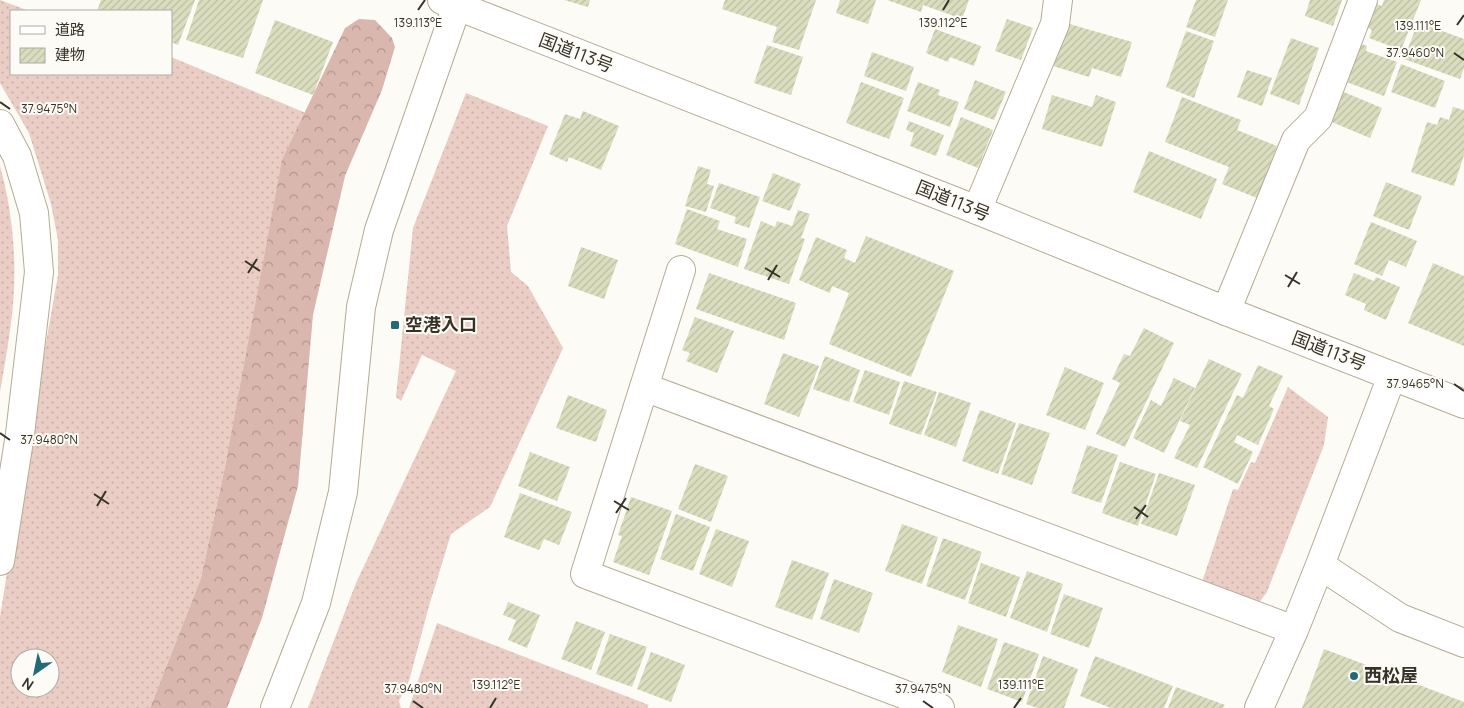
<svg xmlns="http://www.w3.org/2000/svg" width="1464" height="708" font-family="Manrope,'Noto Sans JP',sans-serif">
	<style>
		.grass { fill: url(#grass-dots); fill-rule: evenodd }
		.forest { fill: url(#forest-crowns) }
		.building { fill: url(#building-hatch) }
		.lines { fill: none; stroke-linecap: round; stroke-linejoin: round }
		.minor-casing { stroke: #b5ab94; stroke-width: 30 }
		.highway-casing { stroke: #b5ab94; stroke-width: 30 }
		.minor { stroke: #fff; stroke-width: 28 }
		.highway { stroke: #fff; stroke-width: 28 }
		.ticks { fill: none; stroke: #363228; stroke-width: 2 }
		.poi-dot { fill: #236a78; stroke: #fdfbf6; stroke-width: 2 }
		.labels { text-anchor: middle; stroke-width: 4; stroke-linejoin: round; paint-order: stroke }
		.street-label { font-size: 18px; fill: #363228; stroke: #fdfbf6 }
		.poi-label { font-size: 18px; font-weight: bold; fill: #363228; stroke: #fdfbf6; text-anchor: start }
		.ticks-label { font-size: 12px; text-anchor: middle; fill: #363228; stroke: #fdfbf6; stroke-width: 4; stroke-linejoin: round; paint-order: stroke }
	</style>
	<defs>
		<pattern id="grass-dots" width="8" height="8" patternUnits="userSpaceOnUse" patternTransform="scale(1.25)"><rect width="8" height="8" fill="#eacdc5"/><path d="M2 2h.1M6 6h.1" fill="none" stroke="#c9b0a9" stroke-width="1.8" stroke-linecap="round"/></pattern>
		<pattern id="forest-crowns" width="20" height="18" patternUnits="userSpaceOnUse" patternTransform="scale(1.25)"><rect width="20" height="18" fill="#d9b7ae"/><path d="M2 6a3 3 0 1 1 6 0M12 15a3 3 0 1 1 6 0" fill="none" stroke="#b1958e"/></pattern>
		<pattern id="building-hatch" width="6" height="6" patternUnits="userSpaceOnUse" patternTransform="scale(1.25)"><rect width="6" height="6" fill="#daddbe"/><path d="M-1 1l2-2M0 6l6-6M5 7l2-2" fill="none" stroke="#bcbea3"/></pattern>
	</defs>
	<rect width="100%" height="100%" fill="#fdfbf6"/>
	<path class="grass" d="M0 0 29 11H11V74H171V57L306 113 226 462 201 578 150 708H0V617L21 484 58 275V240L51 204 29 133 0 83ZM20 658H50V688H20Z
		M466 93 548 126 507 226 511 272 528 286 563 348 490 507 451 534 429 606 409 681 399 701 401 708H308L356 583 456 371 422 355 401 401 396 397 413 228Z
		M0 166C14 217 18 271 11 323 8 346 4 369 0 392Z
		M1288 387 1328 417 1324 445 1267 592 1258 604 1202 582 1233 489 1238 490 1251 462 1255 463Z
		M437 623 649 705 647 708H409Z"/>
	<path class="forest" d="M359 19 375 20 392 38 395 47 382 90 345 176 313 315 298 486 262 618 227 708H150L201 578 226 462 282 160 345 28Z"/>
	<path class="building" d="M101 0H195L178 45 171 42V11H97Z
		M199 0H263L243 58 186 40Z
		M564 0H590L588 7Z
		M725 0H816L799 50 772 42 777 27 722 9Z
		M840 0H876L868 24 836 13Z
		M887 0H969L962 19 923 5 921 12Z
		M1196 0H1228L1215 37 1186 27Z
		M1310 0H1342L1333 26 1305 16Z
		M1384 0H1421L1401 50 1369 38 1372 30 1365 26 1374 3 1382 6Z
		M1007 19 1033 28 1021 60 995 51Z
		M275 20 333 42 313 95 255 73Z
		M1418 22 1464 39V68L1460 79 1404 59Z
		M1066 23 1132 42 1121 77 1092 68 1089 77 1053 66Z
		M935 29 981 46 974 66 950 57 948 62 926 53Z
		M1186 31 1214 41 1194 98 1166 87Z
		M1291 38 1319 48 1299 105 1270 94Z
		M1355 42 1367 46 1366 51 1397 62 1384 96 1341 80Z
		M767 45 803 57 791 95 754 83Z
		M872 52 914 67 906 91 864 76Z
		M1401 64 1445 81 1435 108 1391 92Z
		M1247 70 1272 78 1262 106 1237 97Z
		M975 80 1006 92 994 120 964 109Z
		M861 82 904 98 889 139 846 123Z
		M918 82 940 90 938 95 959 102 950 127 907 111Z
		M1339 90 1382 108 1370 138 1327 120Z
		M1052 95 1092 107 1096 95 1116 102 1102 147 1042 129Z
		M1182 97 1241 120 1237 130 1277 146 1257 198 1222 184 1229 167 1165 142Z
		M1453 107 1464 110V155L1454 186 1411 172 1427 122 1437 125 1440 117 1449 120Z
		M583 111 619 126 601 170 569 157 567 162 549 154 565 114 580 119Z
		M961 117 993 130 978 168 946 155Z
		M909 121 944 135 936 156 910 146 914 133 906 130Z
		M1149 151 1217 179 1201 219 1133 192Z
		M698 166 711 170 707 184 714 186 706 212 685 206Z
		M773 173 801 184 790 211 762 201Z
		M1386 182 1422 196 1409 230 1373 216Z
		M719 183 760 197 749 228 734 223 736 217 710 208Z
		M687 209 720 221 717 229 747 239 738 267 675 244Z
		M798 210 810 214 801 238 805 239 789 284 744 269 761 221 775 227 777 221 792 226Z
		M1371 222 1417 241 1406 267 1389 260 1382 276 1354 264Z
		M866 236 954 271 911 377 829 344 849 293 832 286 830 293 799 280 816 237 847 250 844 258 855 263Z
		M581 247 618 260 604 299 568 286Z
		M1433 263 1464 276V346L1408 323Z
		M709 273 796 303 784 340 696 309Z
		M1354 273 1374 281 1376 277 1400 287 1386 320 1364 310 1366 304 1345 295Z
		M695 317 734 331 717 373 686 361 690 353 682 350Z
		M1144 328 1174 343 1125 447 1096 434 1120 383 1112 379 1124 354 1130 356Z
		M783 353 819 366 799 417 764 404Z
		M825 356 860 370 849 402 813 389Z
		M1209 359 1242 374 1197 468 1174 458 1190 425 1180 421Z
		M1258 365 1283 376 1269 406 1274 409 1258 445 1237 435 1234 442 1253 452 1238 484 1203 467 1237 395 1243 398Z
		M1065 367 1104 383 1085 430 1046 415Z
		M865 370 900 382 889 415 853 402Z
		M1174 378 1195 388 1164 453 1133 438 1151 400 1161 406Z
		M904 381 937 392 921 435 889 424Z
		M939 392 971 403 956 447 924 435Z
		M568 395 607 410 596 442 556 428Z
		M980 410 1016 423 998 474 962 461Z
		M1019 423 1050 433 1032 485 1001 474Z
		M1087 445 1118 455 1101 503 1071 493Z
		M530 452 570 467 557 501 518 486Z
		M1120 462 1156 474 1138 526 1102 513Z
		M695 464 728 476 711 522 678 509Z
		M1159 473 1195 485 1177 536 1141 524Z
		M520 493 572 512 559 545 544 539 539 550 504 537Z
		M631 497 672 511 649 575 613 562 622 536 618 535Z
		M676 514 710 527 693 571 660 559Z
		M902 524 938 537 922 584 885 571Z
		M716 529 749 541 732 587 699 574Z
		M943 538 982 552 965 600 926 586Z
		M792 560 829 573 812 620 775 607Z
		M981 563 1020 577 1006 617 968 603Z
		M1027 571 1063 584 1047 632 1010 618Z
		M834 579 873 593 859 633 820 619Z
		M1064 594 1103 608 1089 648 1050 634Z
		M508 602 540 615 527 648 508 640 516 620 503 615Z
		M576 621 605 632 591 670 561 659Z
		M958 625 998 639 981 687 942 672Z
		M610 634 647 647 632 687 596 674Z
		M1004 642 1039 654 1022 702 987 689Z
		M1324 649 1464 702V708H1302Z
		M651 652 685 665 671 702 637 689Z
		M1043 656 1078 669 1064 708H1037L1026 704Z
		M1095 656 1173 686 1164 708H1111L1080 696Z
		M1176 687 1225 705 1223 708H1168Z"/>
	<g class="lines">
		<g class="minor-casing">
			<path id="minor" d="M0 124 17 156 34 213 39 272 20 434 0 561
				M977 210 1055 24 1058 0
				M681 270 585 574 940 708
				M1226 311 1296 140 1318 118 1363 0
				M644 387 1294 630
				M1320 565 1400 618 1464 643
				M275 708 316 603 343 492 361 307 379 230 459 0
				M1259 708 1294 630 1320 565 1392 376"/>
		</g>
		<g class="highway-casing">
			<path id="highway" d="M442 0 977 210 1226 311 1464 404"/>
		</g>
		<use href="#minor" class="minor"/>
		<use href="#highway" class="highway"/>
	</g>
	<path class="ticks" d="M418 10 425 0M943 10 949 0M1457 25 1464 15M1454 53 1464 60M0 102 10 109M245 261 260 271M765 268 780 277M248 273 257 259M1285 275 1300 284M768 280 777 265M1288 287 1297 272M1454 384 1464 391M0 433 10 440M94 494 109 504M614 501 629 510M97 506 106 491M1134 507 1148 517M616 513 626 498M1136 519 1146 505M413 701 423 708M923 701 933 708M490 708 496 698M1014 708 1021 698"/>
	<g class="poi-dot">
		<rect x="390" y="320" width="10" height="10" rx="2.5"/>
		<circle cx="1354" cy="676" r="5"/>
	</g>
	<g class="labels">
		<g class="street-label">
			<text transform="translate(576 53) rotate(21)" y="6">国道113号</text>
			<text transform="translate(953 201) rotate(22)" y="6">国道113号</text>
			<text transform="translate(1329 351) rotate(21)" y="6">国道113号</text>
		</g>
		<g class="poi-label">
			<text x="405" y="331">空港入口</text>
			<text x="1364" y="682">西松屋</text>
		</g>
	</g>
	<g class="ticks-label">
		<text x="418" y="27">139.113°E</text>
		<text x="943" y="27">139.112°E</text>
		<text x="1418" y="30">139.111°E</text>
		<text x="1415" y="57">37.9460°N</text>
		<text x="49" y="113">37.9475°N</text>
		<text x="1415" y="388">37.9465°N</text>
		<text x="49" y="444">37.9480°N</text>
		<text x="496" y="689">139.112°E</text>
		<text x="1021" y="689">139.111°E</text>
		<text x="413" y="693">37.9480°N</text>
		<text x="923" y="693">37.9475°N</text>
	</g>
	<rect x="10" y="10" width="162" height="65" fill="#fdfbf6" stroke="#adaba4"/>
	<rect x="20" y="26" width="25" height="8" fill="#ffffff" stroke="#adaba4"/>
	<text x="55" y="35" font-size="15" fill="#363228">道路</text>
	<rect x="20" y="48" width="25" height="15" fill="url(#building-hatch)" stroke="#adaba4"/>
	<text x="55" y="60" font-size="15" fill="#363228">建物</text>
	<g transform="translate(35 673) rotate(213)"><circle r="24" fill="#fdfbf6" stroke="#adaba4"/>
	<path d="M0-4L9 19L0 12L-9 19Z" fill="#236a78"/>
	<text y="-8" font-size="14" font-weight="bold" text-anchor="middle" fill="#363228">N</text>
	</g>
</svg>
